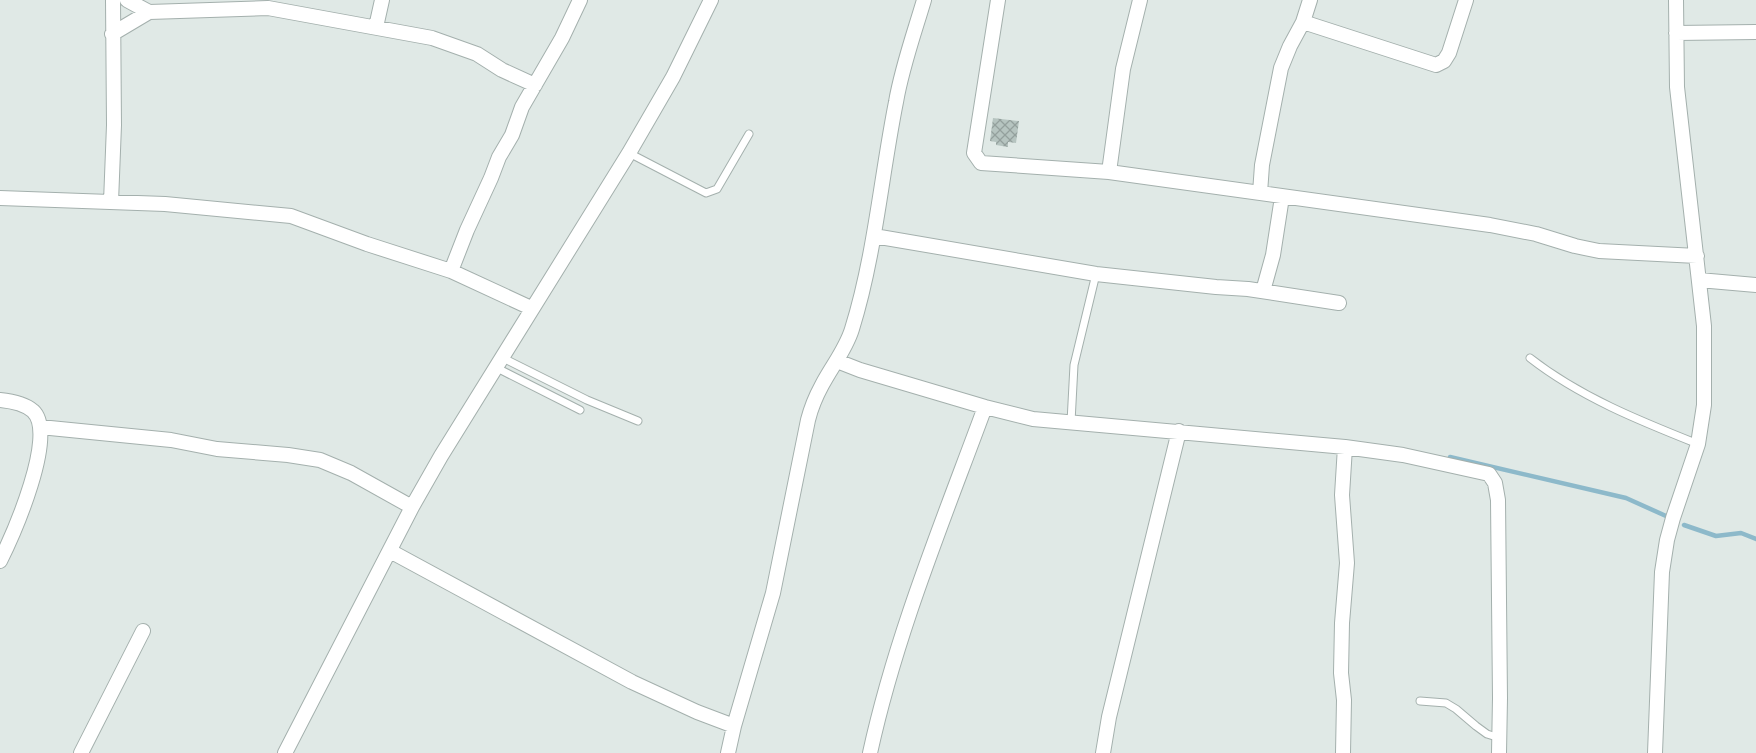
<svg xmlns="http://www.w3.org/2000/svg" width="1756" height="753" font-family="Quicksand,sans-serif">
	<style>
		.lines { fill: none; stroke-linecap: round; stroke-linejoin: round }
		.stream { stroke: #8db9ca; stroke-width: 4.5 }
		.building { fill: url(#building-cross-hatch) }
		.service-casing { stroke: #a4b0ad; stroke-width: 9 }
		.minor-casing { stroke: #a4b0ad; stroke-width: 16 }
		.service { stroke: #fff; stroke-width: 7 }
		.minor { stroke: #fff; stroke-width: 14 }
	</style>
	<defs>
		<pattern id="building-cross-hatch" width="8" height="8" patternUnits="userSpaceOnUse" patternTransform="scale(1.25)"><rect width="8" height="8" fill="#b6c4c0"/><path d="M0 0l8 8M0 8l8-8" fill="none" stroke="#94a09d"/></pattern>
	</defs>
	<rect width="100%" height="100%" fill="#e0e9e6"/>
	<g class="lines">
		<path class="stream" d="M1450 457 1626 498 1666 516
			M1684 525 1716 536 1741 533 1756 539"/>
	</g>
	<path class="building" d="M993 118 1019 121 1016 143 1008 142V147L996 145V142L990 141Z"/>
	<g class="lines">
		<g class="service-casing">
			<path id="service" d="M629 153 706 193 717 189 749 134
				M501 357 587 400 638 421
				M1530 358C1580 397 1640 421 1698 444
				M495 367 580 410
				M1071 422 1074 365 1096 274
				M1420 701 1446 703 1456 709 1476 726 1487 734 1500 738"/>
		</g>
		<g class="minor-casing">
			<path id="minor" d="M127 0 149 12 268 8 432 38 477 54 502 70 535 85
				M998 0 974 153 981 163 1109 172 1490 225 1536 234 1575 246 1599 251 1697 256
				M1303 22 1436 65 1444 61 1449 53 1466 0
				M376 27 382 0
				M1676 33 1756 32
				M112 34 149 12
				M1109 172 1123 69 1140 0
				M1260 193 1262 165 1281 68 1290 46 1303 22 1310 0
				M0 198 165 204 291 216 367 244 451 271 531 308
				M111 202 114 125 113 0
				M874 236 1096 274 1216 287 1248 289 1339 303
				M451 271 467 230 491 178 499 157 512 135 522 107 562 38 580 0
				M1699 280 1756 285
				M1263 291 1273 255 1282 197
				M837 361 860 370 985 407 1033 419 1345 447 1403 455 1489 474 1495 483 1498 500 1500 698 1499 753
				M0 400C10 401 25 404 33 411 58 434 13 535 0 561
				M40 427 171 440 217 449 288 455 320 460 351 473 412 507
				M390 551 632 682 697 712 734 726
				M81 753 143 631
				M285 753 412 507 441 456 629 153 673 77 711 0
				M728 753 734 726 773 593 808 420C811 408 816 396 822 385 832 366 846 349 852 329 875 255 881 177 896 102 902 67 914 34 924 0
				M870 753C896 634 943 521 985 407
				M1103 753 1109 717 1179 431
				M1343 753 1344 700 1341 673 1342 623 1347 563 1342 495 1345 447
				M1655 753 1662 572 1667 540 1673 518 1698 444 1704 405V326L1677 87 1676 0"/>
		</g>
		<use href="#service" class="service"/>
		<use href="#minor" class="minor"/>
	</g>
</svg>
